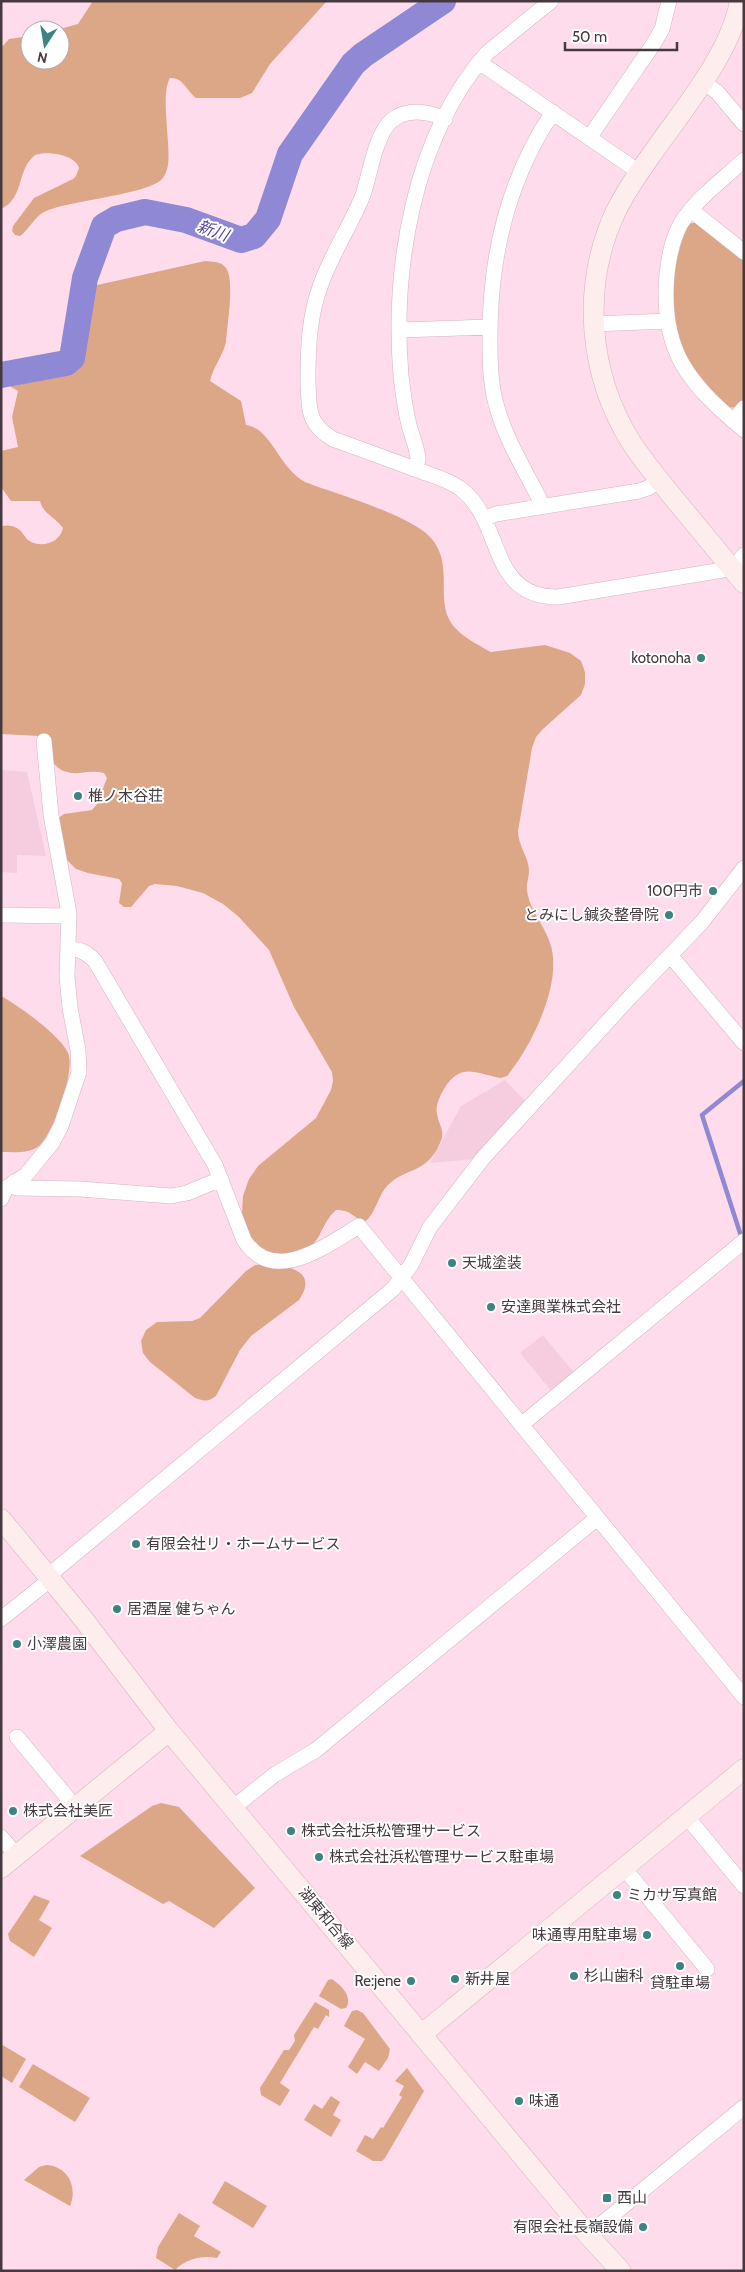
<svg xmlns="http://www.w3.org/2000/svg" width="745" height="2272" font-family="Cabin,'Noto Sans JP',sans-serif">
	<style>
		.built { fill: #f6cddf }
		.green { fill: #dca787 }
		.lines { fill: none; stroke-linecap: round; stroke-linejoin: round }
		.stream { stroke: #8e88d5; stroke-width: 4.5 }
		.river { stroke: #8e88d5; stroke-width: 26 }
		.street-casing { stroke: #d4b3c1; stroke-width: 16 }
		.secondary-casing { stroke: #d4b3c1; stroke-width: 21 }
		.street { stroke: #fff; stroke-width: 15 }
		.secondary { stroke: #fdedec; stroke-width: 20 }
		.poi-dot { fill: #3c8481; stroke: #fff; stroke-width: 2 }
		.labels { text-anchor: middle; stroke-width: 4; stroke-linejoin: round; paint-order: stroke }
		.poi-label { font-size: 15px; fill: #45383e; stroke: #fff; text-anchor: start }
		.street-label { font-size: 15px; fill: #45383e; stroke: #fff }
		.water-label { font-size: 16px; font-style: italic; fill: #52449f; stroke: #fff }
	</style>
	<rect width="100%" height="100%" fill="#ffdceb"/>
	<path class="built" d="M1 770 27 772 46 856 17 855V873L1 872Z
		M505 1080 526 1102 475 1159 430 1163 461 1106Z
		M543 1335 575 1374 552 1392 520 1353Z"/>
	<path class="green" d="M93 1H327L270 64 252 93 240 98H196C186 90 183 77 170 78 160 95 171 143 168 165 167 170 165 176 162 179 147 195 69 200 44 212 33 218 29 230 20 236L15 235 12 231 13 226 34 198 73 179 76 176 79 168C75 154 46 151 35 155 16 170 25 198 1 209V48L9 39 30 36V60H60V30H56L78 24Z
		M698 222 744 259V399L737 407 726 408C715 396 698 383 690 368 665 322 669 271 688 224Z
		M205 261C213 262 221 261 226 268 235 279 227 327 226 342 223 356 213 367 210 381L241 401 246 425C272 429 278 467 305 482 336 494 411 515 431 538 453 563 437 595 449 619 455 633 478 645 491 652L545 645 570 653 581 661 585 672V684L581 695 543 729 536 737 532 748 518 831C518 846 529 857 529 871 529 878 526 884 527 890 529 910 546 927 551 946 562 985 531 1047 507 1076L501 1078C476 1074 461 1061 444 1089 440 1096 435 1106 437 1114 439 1126 446 1131 440 1143 427 1174 406 1167 388 1185 378 1195 376 1212 366 1221 353 1220 354 1210 336 1210 328 1217 324 1226 319 1236 305 1260 285 1254 261 1252L245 1230 242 1213 243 1196 249 1179 258 1166 316 1118 331 1090 333 1081 332 1072 294 1007 269 950 239 917 223 904 203 893 177 886 155 884 149 886 131 907H124L119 903 122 883 119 879 88 873 76 869 67 860 57 819 64 814 92 810 97 804 107 778 104 773C96 771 88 772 80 773 53 775 50 757 40 736L1 734V526C7 525 12 525 17 528 22 531 24 536 28 540 41 549 60 543 63 528 55 517 43 514 40 501H11L1 487V451L18 447 12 417 18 391 11 387V383L18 379 68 368C91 353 77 308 93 286Z
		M1 996C18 1005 61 1036 68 1053 76 1070 53 1135 39 1146 29 1154 13 1152 1 1152Z
		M268 1264C291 1266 318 1272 299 1300L251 1336 240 1350 216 1396C208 1402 204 1401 195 1398L150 1362 143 1353 141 1341 146 1330 157 1322 192 1321 200 1318 246 1271 255 1265Z
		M161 1803 179 1807 255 1888 214 1928 169 1901 163 1904 80 1856 152 1806Z
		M34 1895 50 1901 39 1920 52 1928 34 1957 10 1941 8 1934Z
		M332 1979C342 1986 353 1997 346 2008L341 2009 319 1996 328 1980Z
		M315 2002 329 2010V2017L326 2015 318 2029 314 2027 280 2083 290 2090 280 2106 261 2095 260 2088 284 2050H289L295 2041 294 2035Z
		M357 2010 363 2013 390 2049 388 2058 379 2071 365 2062 357 2074 348 2067 365 2039 344 2026 352 2011Z
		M1 2044 26 2059 12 2083 1 2076Z
		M33 2064 90 2098 75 2122 19 2087Z
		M407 2068 424 2091 385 2158 382 2161H373L356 2151 365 2135 373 2139 381 2127 383 2128 402 2097 399 2095 404 2086 395 2081Z
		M331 2096 340 2102 333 2115 341 2120 331 2137 304 2120 314 2104 322 2109Z
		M46 2165C68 2166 78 2187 70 2206L24 2180 39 2167Z
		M225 2181 267 2206 253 2228 212 2203Z
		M179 2213 200 2226 194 2236 221 2252 217 2258C202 2255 186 2259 175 2270L156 2258 158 2247Z"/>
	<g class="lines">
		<path class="stream" d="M741 1236 702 1115 744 1081"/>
		<path class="river" d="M1 375 66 363 72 358 85 278 104 226 116 219 145 212 186 220 241 240 254 236 268 219 290 154 353 64 363 55 443 1"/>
		<g class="street-casing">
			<path id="street" d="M479 62 639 172
				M702 81 717 92 744 124
				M445 119C428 111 406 108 391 121 375 136 370 174 363 195 351 225 332 253 321 284 309 316 308 347 308 381 309 408 307 424 333 439 361 449 388 459 415 469 430 475 448 479 461 489 505 523 487 597 558 597L723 570 739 561 744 555
				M589 138 654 43 662 29 669 1
				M744 160C725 178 701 195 686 216 674 231 669 255 667 274 660 351 688 383 744 430
				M691 210 744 252
				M593 324 668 321
				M400 330 490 327
				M733 421 744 408
				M414 469C416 466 418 462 418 458 417 448 412 436 409 425 405 409 403 393 401 376 392 269 413 137 487 53L551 1
				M541 507 539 498C523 467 505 438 496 404 490 382 490 359 490 336 490 257 508 179 553 112
				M485 519 496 514 639 491 648 488 660 480
				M1 915 69 916
				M68 949C80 949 86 952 95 961L215 1165 244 1240C274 1286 325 1246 359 1226L744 1697
				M670 955 744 1043
				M14 1182 17 1188 80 1189 171 1196 187 1193 221 1179
				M1 1199 6 1188 26 1175 52 1143 61 1126 79 1072 78 1050 70 1008 67 976 69 913 51 815 44 741
				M521 1425 744 1241
				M48 1576 393 1289 411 1265 430 1227 483 1158 630 997 702 922 744 868
				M1 1619 51 1579
				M17 1737 76 1808
				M233 1808 274 1775 316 1750 597 1518
				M687 1817 744 1886
				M1 1837 17 1856
				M624 1868 707 1969
				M588 2235 744 2107"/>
		</g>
		<g class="secondary-casing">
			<path id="secondary" d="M740 1C730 55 683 109 652 154 639 172 626 191 616 211 581 285 588 373 631 442 643 461 658 478 672 496 696 525 720 554 744 583
				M1 1519 81 1616 169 1731
				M1 1868 169 1731 588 2235 621 2271
				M422 2034 744 1769"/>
		</g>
		<use href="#street" class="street"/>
		<use href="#secondary" class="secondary"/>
	</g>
	<g class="poi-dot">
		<circle cx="701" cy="658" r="5"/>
		<circle cx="78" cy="796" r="5"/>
		<circle cx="713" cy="891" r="5"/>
		<circle cx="669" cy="915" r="5"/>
		<circle cx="452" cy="1263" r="5"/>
		<circle cx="491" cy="1307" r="5"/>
		<circle cx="136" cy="1544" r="5"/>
		<circle cx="117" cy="1609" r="5"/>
		<circle cx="17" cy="1644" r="5"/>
		<circle cx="13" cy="1811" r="5"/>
		<circle cx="291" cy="1831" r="5"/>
		<circle cx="319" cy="1857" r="5"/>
		<circle cx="617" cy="1895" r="5"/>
		<circle cx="647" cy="1935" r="5"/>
		<circle cx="680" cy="1966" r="5"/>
		<circle cx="574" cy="1976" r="5"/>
		<circle cx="455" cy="1979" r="5"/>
		<circle cx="411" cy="1981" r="5"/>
		<circle cx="519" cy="2101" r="5"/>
		<rect x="602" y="2193" width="10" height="10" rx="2.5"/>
		<circle cx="643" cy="2227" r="5"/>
	</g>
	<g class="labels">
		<g class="poi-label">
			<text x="691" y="663" text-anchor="end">kotonoha</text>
			<text x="88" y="801">椎ノ木谷荘</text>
			<text x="703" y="896" text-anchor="end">100円市</text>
			<text x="659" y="920" text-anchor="end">とみにし鍼灸整骨院</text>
			<text x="462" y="1268">天城塗装</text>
			<text x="501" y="1312">安達興業株式会社</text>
			<text x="146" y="1549">有限会社リ・ホームサービス</text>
			<text x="127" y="1614">居酒屋 健ちゃん</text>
			<text x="27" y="1649">小澤農園</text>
			<text x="23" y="1816">株式会社美匠</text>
			<text x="301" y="1836">株式会社浜松管理サービス</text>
			<text x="329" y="1862">株式会社浜松管理サービス駐車場</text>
			<text x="627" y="1900">ミカサ写真館</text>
			<text x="637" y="1940" text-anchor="end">味通専用駐車場</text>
			<text x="584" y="1981">杉山歯科</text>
			<text x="465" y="1984">新井屋</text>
			<text x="401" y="1986" text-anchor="end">Re:jene</text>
			<text x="680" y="1988" text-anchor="middle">貸駐車場</text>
			<text x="529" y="2106">味通</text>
			<text x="617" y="2203">西山</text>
			<text x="633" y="2232" text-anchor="end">有限会社長嶺設備</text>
		</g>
		<g class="street-label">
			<text transform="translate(326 1918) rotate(50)" y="5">湖東和合線</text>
		</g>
		<g class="water-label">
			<text transform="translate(213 230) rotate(20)" y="6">新川</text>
		</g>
	</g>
	<rect width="745" height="2272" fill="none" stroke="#45383e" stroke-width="5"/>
	<g transform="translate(45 45) rotate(192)"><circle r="24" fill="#ffffff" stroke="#b5afb2"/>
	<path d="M0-4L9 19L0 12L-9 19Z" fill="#3c8481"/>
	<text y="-8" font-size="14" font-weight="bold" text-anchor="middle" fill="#45383e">N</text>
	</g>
	<path d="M565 42v8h112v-8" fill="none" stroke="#45383e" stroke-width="2.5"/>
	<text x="572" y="42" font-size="15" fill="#45383e" stroke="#ffffff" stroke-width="4" paint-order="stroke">50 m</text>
</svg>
